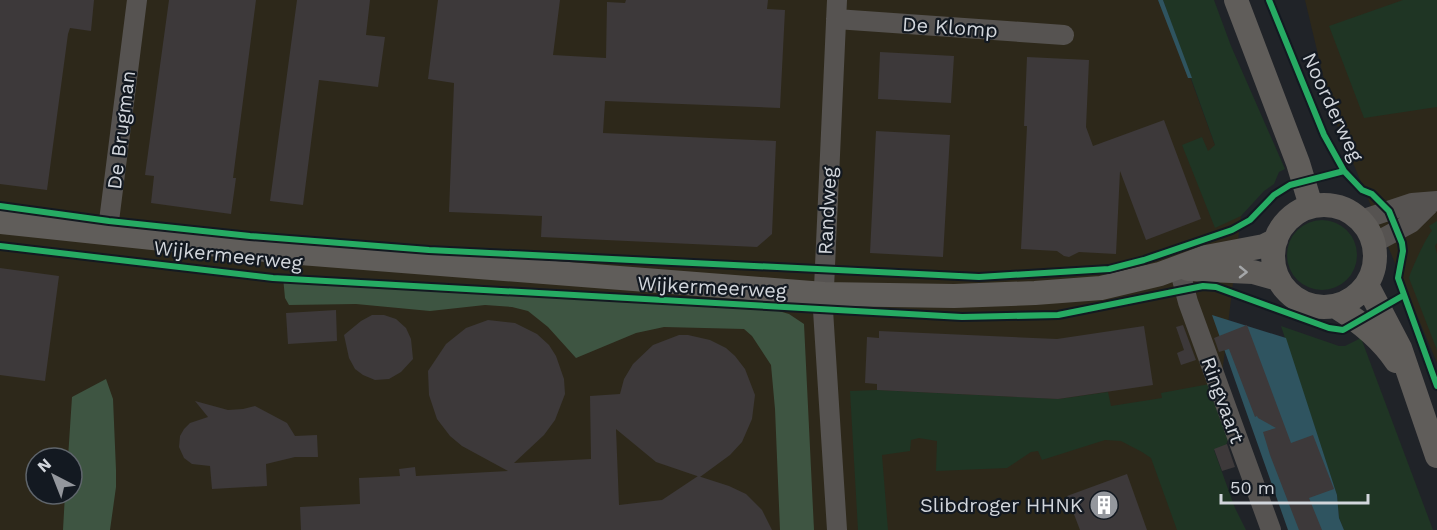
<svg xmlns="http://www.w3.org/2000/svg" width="1437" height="530" font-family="'Work Sans',sans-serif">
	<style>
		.industrial { fill: #2d281a; fill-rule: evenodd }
		.green { fill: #1f3524 }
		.forest { fill: #3e5542 }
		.water { fill: #2f5460 }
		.building { fill: #3d393a }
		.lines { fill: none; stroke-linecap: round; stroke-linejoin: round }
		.minor { stroke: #565351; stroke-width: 20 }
		.major { stroke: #605d5a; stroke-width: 24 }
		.cycleway-casing { stroke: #131921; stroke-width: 10 }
		.cycleway { stroke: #26ab63; stroke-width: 6 }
		.oneway { stroke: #a4a6a8 }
		.labels { text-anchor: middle; stroke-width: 4.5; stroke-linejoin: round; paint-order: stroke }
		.street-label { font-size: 20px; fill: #d2d6dc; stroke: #131921 }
		.poi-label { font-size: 20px; fill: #d2d6dc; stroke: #131921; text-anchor: end }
	</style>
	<rect width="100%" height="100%" fill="#202328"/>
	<path class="industrial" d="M0 0H1162L1241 216 1212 458 1240 530H0ZM36 458H72V494H36Z
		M1305 0H1437V363L1332 113Z"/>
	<path class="green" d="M1163 0H1214L1231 46 1285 169 1279 172 1274 184 1264 191 1241 216 1215 228 1182 145 1202 137 1208 151 1215 145Z
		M1403 0H1437V107L1364 118 1329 26Z
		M1287 255a35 35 0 1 1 70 0a35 35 0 1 1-70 0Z
		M1437 221V243L1435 246 1437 254V350L1409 278C1410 272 1427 235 1432 231L1429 226Z
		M1281 326 1339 346H1345L1361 338 1433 530H1344L1339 518 1337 495Z
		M1215 383 1229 437 1226 445 1214 450 1235 508 1246 530H1177L1151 458 1142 452 1121 441 1105 440 1042 460 1038 451 1031 452 1007 468 936 471 937 441 919 438 911 440 910 451 882 455 888 530H858L850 391 877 390 1059 399 1108 392 1111 406 1162 398 1161 393Z"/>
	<path class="forest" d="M283 277 772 309 789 314 804 324 814 530H780L775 409 771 365 752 336 744 329 664 327 636 333 576 358 548 327 528 311 512 307 485 305 430 311 356 304 289 305 285 298Z
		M106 379 113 399 116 470V487L110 530H63L65 494H72V458H68L72 397Z"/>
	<path class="water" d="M1158 0H1163L1192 78H1188Z
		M1212 315 1286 338 1337 495 1339 518 1344 530H1288Z"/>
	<path class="building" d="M0 0H94L91 31 70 28 68 34 47 190 0 184Z
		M169 0H256L233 178H236L231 214 151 203 154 176 145 175Z
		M297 0H370L366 35 385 37 378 87 319 80 303 205 270 201Z
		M438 0H560L553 55 606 58 607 2 625 3 626 0H768L767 9 785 10 780 108 605 101 603 133 776 141 772 234 757 247 541 237 542 216 449 212 454 83 428 79Z
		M880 52 954 56 951 103 878 99Z
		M1027 57 1089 60 1086 127 1093 146 1164 120 1201 219 1146 240 1120 171 1116 254 1079 252 1069 257 1064 256 1057 251 1021 249 1027 126H1024Z
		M876 131 950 135 943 257 870 253Z
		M0 268 59 276 45 381 0 375Z
		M336 310 337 341 288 344 286 313Z
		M372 315H384L396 319 406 328 411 339 413 359 401 372 389 379 375 380 363 375 355 369 349 358 344 335 361 321Z
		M488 320 515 323 537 334 549 345 556 356 564 379 565 394 555 420 544 435 514 463 591 459 590 396 620 394 624 379 633 364 653 345 679 335H688L710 340 726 348 735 356 745 369 755 395 752 419 742 442 730 455 700 477 656 462 616 429 619 505 662 500 698 476 729 486 746 494 762 510 772 530H301L300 507 360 504 359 478 400 476 399 469 415 467 416 476 508 471 462 446 450 436 437 419 429 395 428 371 446 344 466 328Z
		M1183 325 1196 360 1181 365 1177 353 1184 350 1176 327Z
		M1247 325 1291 443 1313 435 1334 489 1309 498 1322 530H1299L1270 455 1263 432 1276 428 1258 418 1257 416 1255 417 1229 349 1219 352 1214 338Z
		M1144 326 1153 385 1058 399 877 390V384L865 383 867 337 879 338V331L1057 339Z
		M195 401 228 410 243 409 255 406 287 423 295 436 317 435 318 457H295L266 464 267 486 212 489 210 466 192 464 184 458 179 447 180 436 184 429 190 423 208 417Z
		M1227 444 1235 467 1222 471 1214 449Z
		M1127 474 1147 530H1080L1067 496Z"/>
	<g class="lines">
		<path class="minor" d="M837 0 823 310 837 530
			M836 19 1064 35
			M1361 220 1412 203 1437 201
			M105 234 109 221 137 0
			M1374 243 1411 223 1431 203
			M1179 268 1188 302 1271 530"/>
		<path class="major" d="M1236 0 1298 163 1311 206
			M1273 256a51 51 0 1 1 102 0a51 51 0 1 1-102 0Z
			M0 222 275 251 824 294 954 296 1035 293 1101 288 1160 274 1206 257 1264 246 1276 240
			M1188 269 1253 272 1278 279
			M1367 285 1400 348 1437 456
			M1335 306C1359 321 1381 338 1396 361"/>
		<g class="cycleway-casing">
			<path id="cycleway" d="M1269 0 1324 135 1344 171 1362 190 1372 194 1389 211 1402 243 1403 251 1398 278 1437 386
				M0 206 109 221 250 236 429 250 979 277 1109 269 1144 260 1232 230 1250 220 1274 195 1290 185 1344 171
				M0 246 273 278 962 317 1058 315 1203 286 1216 287 1329 328 1343 330 1404 295"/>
		</g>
		<use href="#cycleway" class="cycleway"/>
	</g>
	<defs><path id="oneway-chevron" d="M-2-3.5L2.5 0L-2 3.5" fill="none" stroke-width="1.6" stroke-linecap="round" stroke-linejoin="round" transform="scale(1.5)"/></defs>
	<use class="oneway" href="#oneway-chevron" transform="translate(1243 272) rotate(1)"/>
	<defs>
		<g id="building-disc" transform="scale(1.5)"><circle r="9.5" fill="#94979d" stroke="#131921"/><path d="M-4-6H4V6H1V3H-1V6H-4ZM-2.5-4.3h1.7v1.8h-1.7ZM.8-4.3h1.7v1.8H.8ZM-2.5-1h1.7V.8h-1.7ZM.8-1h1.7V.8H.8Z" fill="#fff"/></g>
	</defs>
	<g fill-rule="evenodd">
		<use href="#building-disc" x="1104" y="505"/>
	</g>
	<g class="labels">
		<g class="street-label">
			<text transform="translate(950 27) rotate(4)" y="7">De Klomp</text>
			<text transform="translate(1333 107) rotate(65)" y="7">Noorderweg</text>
			<text transform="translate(121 130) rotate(-83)" y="7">De Brugman</text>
			<text transform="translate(827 211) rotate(-87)" y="7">Randweg</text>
			<text transform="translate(228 255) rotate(6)" y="7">Wijkermeerweg</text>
			<text transform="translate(712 287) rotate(3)" y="7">Wijkermeerweg</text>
			<text transform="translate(1223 400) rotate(70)" y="7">Ringvaart</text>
		</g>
		<g class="poi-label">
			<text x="1083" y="512">Slibdroger HHNK</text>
		</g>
	</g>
	<g transform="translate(54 476) rotate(318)"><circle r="28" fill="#131921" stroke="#5f656c" stroke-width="1.5"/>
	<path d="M0-4.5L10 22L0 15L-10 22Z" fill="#94979d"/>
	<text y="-9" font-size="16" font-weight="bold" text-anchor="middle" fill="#d2d6dc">N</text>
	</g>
	<path d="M1221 494v9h147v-9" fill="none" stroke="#d2d6dc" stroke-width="3"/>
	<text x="1230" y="494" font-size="18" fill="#d2d6dc" stroke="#131921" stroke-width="4.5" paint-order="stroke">50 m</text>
</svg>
